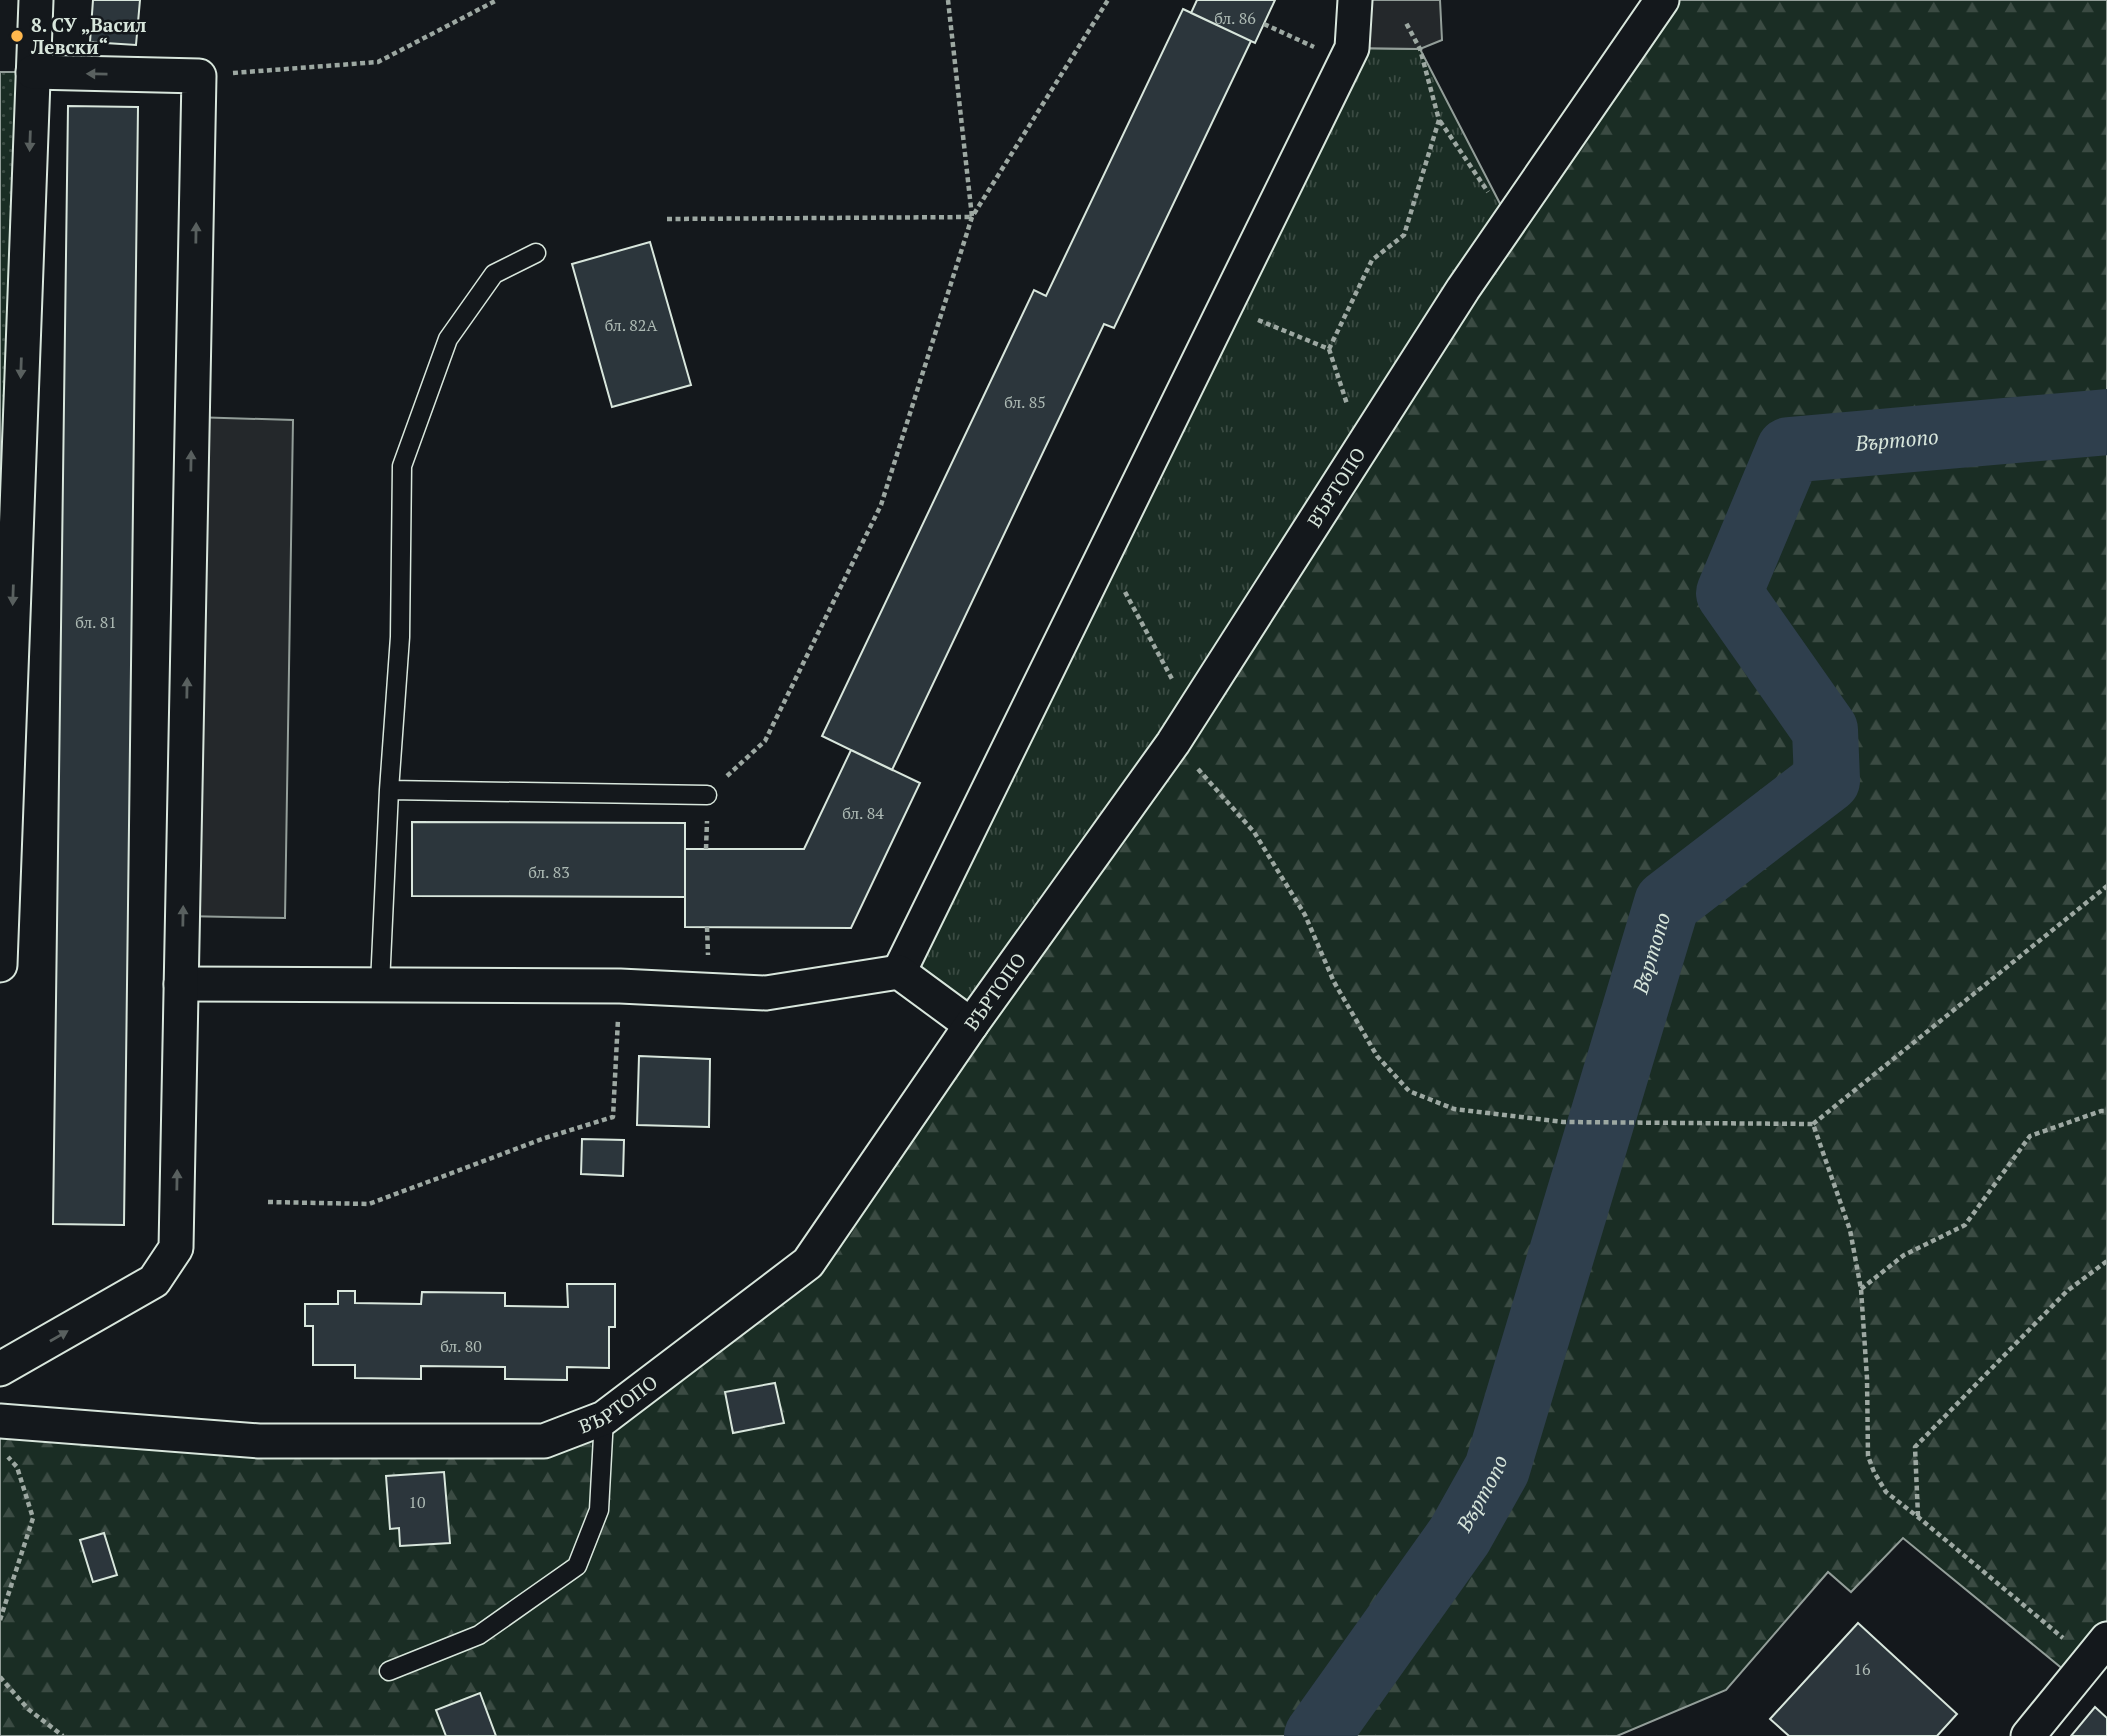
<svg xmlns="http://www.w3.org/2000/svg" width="2107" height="1736" font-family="'PT Serif',serif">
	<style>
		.grass { fill: url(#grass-tufts); stroke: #939e99; stroke-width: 2 }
		.forest { fill: url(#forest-firs); stroke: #939e99; stroke-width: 2 }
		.park { fill: url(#park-dots); stroke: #939e99; stroke-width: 2 }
		.parking { fill: #24282b; stroke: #939e99; stroke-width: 2 }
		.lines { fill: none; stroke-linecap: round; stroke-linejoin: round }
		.river { stroke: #2f3f4d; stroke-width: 66 }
		.building { fill: #2c363c; stroke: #d8e6dc; stroke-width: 2 }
		.service-casing { stroke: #d8e6dc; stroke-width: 21 }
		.minor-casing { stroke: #d8e6dc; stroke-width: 37 }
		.path { stroke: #9da8a2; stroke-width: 4.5; stroke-dasharray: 5 3.5; stroke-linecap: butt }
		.service { stroke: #14181c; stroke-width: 18 }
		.minor { stroke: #14181c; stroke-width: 33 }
		.oneway { fill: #59605f }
		.poi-dot { fill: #ffb74d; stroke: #14181c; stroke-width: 2.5 }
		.labels { text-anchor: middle; stroke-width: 5; stroke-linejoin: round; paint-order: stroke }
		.number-label { font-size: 16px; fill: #adbab4 }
		.poi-label { font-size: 19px; font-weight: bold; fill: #d8e6dc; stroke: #14181c; text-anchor: start }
		.street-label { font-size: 19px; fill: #d8e6dc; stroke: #14181c }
		.water-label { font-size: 21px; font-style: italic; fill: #d8e6dc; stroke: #14181c }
	</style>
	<defs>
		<pattern id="grass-tufts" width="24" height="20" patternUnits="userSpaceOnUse" patternTransform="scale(1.75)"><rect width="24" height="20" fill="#1a2d24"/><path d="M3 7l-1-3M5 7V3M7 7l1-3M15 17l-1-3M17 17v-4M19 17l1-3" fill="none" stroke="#3b4b43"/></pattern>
		<pattern id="forest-firs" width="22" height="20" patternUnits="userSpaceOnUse" patternTransform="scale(1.75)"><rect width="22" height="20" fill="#1a2d24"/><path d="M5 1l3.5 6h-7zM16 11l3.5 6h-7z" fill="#3b4b43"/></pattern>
		<pattern id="park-dots" width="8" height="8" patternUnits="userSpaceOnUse" patternTransform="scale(1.75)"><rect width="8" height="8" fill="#1a2d24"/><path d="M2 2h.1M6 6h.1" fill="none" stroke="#3b4b43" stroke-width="1.8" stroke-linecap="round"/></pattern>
	</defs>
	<rect width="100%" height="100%" fill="#14181c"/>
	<path class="grass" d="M1352 48 1420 49 1509 221 971 1025 899 972Z"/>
	<path class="forest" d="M1662 0H2107V1639L2075 1679 1903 1538 1851 1592 1828 1572 1726 1690 1617 1736H0V1433L389 1449 604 1418 808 1263Z"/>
	<path class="park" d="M0 72H33L0 565Z"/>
	<path class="parking" d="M1355 0H1440L1442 40 1420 49 1352 48Z
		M192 417 293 420 285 918 183 916Z"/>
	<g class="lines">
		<path class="river" id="s1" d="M1317 1736 1460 1535 1497 1469 1667 903 1827 780 1825 730 1729 593 1789 450 2107 422"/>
	</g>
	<path class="building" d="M93 0H140L136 45 90 42Z
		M1197 0H1275L1255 43 1191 13Z
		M1183 9 1251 41 1114 328 1104 324 892 770 822 736 1034 290 1046 296Z
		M68 106 138 107 124 1225 53 1224Z
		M650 242 691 385 612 407 572 264Z
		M851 750 920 783 851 928 685 927V849H804Z
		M412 822 685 823V897L412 896Z
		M639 1056 710 1059 709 1127 637 1125Z
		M582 1139 624 1140 623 1176 581 1174Z
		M567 1284H615V1327H609V1368L567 1367V1380L505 1379V1367L421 1366V1379L355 1378V1365H313V1326H305V1304H338V1291H355V1303L421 1304 422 1292 505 1293V1306L568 1307Z
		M775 1383 784 1423 733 1433 725 1392Z
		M444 1472 450 1543 400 1546 399 1528 390 1529 386 1476Z
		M104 1533 117 1575 93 1582 80 1540Z
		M1858 1623 1957 1714 1937 1736H1789L1770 1719Z
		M480 1693 496 1736H446L436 1710Z
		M2095 1707 2107 1718V1736H2071Z"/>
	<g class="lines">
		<g class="service-casing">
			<path id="service" d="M389 790 400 637 402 466 448 339 494 274 536 253
				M380 984 389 790 707 795
				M389 1671 479 1635 577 1566 599 1510 604 1418"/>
		</g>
		<g class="minor-casing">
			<g id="minor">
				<path d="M0 965 36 0"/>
				<path d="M899 972 1352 48 1355 0"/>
				<path d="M181 984 620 986 766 993 899 972 971 1025"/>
				<path d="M0 1369 154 1281 176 1248 199 76 33 72"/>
				<path id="s2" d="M0 1421 259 1441H544L604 1418 808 1263 971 1025 1173 743 1463 289 1662 0"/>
				<path d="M2028 1736 2107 1639"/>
			</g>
		</g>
		<path class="path" d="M1264 24 1314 47
			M233 73 378 62 497 0
			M1440 121 1488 192
			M667 219 972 217 948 0
			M1258 320 1329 349 1372 260 1404 235 1439 120 1420 49 1405 21
			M1329 349 1347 404
			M1125 592 1172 679
			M1198 769 1254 832 1305 915 1334 982 1377 1056 1409 1091 1454 1109 1563 1122 1813 1124 1850 1230 1861 1289 1867 1378 1868 1456 1874 1472 1886 1492 1918 1517 2063 1638
			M727 776 765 741 881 505 972 217 1108 0
			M706 849 707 821
			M707 927 708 955
			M1813 1124 2107 886
			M268 1202 369 1204 545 1138 613 1117 618 1019
			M1861 1289 1904 1255 1965 1225 2030 1136 2101 1111H2107
			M1918 1516 1915 1447 2067 1291 2107 1261
			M0 1620 33 1518 17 1467 8 1457
			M0 1677 28 1709 63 1736"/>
		<use href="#service" class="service"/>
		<use href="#minor" class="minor"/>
	</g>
	<defs><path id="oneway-solid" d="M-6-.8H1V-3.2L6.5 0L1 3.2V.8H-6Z" transform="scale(1.75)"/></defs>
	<g class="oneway">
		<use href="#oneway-solid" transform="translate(97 74) rotate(-179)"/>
		<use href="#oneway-solid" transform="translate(30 141) rotate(92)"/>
		<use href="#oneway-solid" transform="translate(196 233) rotate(-89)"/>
		<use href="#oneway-solid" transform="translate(21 368) rotate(92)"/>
		<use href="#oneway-solid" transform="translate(191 461) rotate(-89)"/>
		<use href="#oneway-solid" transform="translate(13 595) rotate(92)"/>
		<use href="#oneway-solid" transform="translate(187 688) rotate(-89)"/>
		<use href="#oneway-solid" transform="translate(183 916) rotate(-89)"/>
		<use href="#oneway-solid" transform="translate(177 1180) rotate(-89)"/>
		<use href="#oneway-solid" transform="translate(59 1336) rotate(-30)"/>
	</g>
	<circle class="poi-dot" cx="17" cy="36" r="7"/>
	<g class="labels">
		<g class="number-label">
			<text x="1235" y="24">бл. 86</text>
			<text x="631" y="331">бл. 82А</text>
			<text x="1025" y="408">бл. 85</text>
			<text x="96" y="628">бл. 81</text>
			<text x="863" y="819">бл. 84</text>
			<text x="549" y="878">бл. 83</text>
			<text x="461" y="1352">бл. 80</text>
			<text x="417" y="1508">10</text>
			<text x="1862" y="1675">16</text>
		</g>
		<g class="poi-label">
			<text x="31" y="32">8. СУ „Васил<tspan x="31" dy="22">Левски“</tspan></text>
		</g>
		<g class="street-label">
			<text dy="7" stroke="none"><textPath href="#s2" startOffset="1804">ВЪРТОПО</textPath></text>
			<text dy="7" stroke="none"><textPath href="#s2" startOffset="1195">ВЪРТОПО</textPath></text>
			<text dy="7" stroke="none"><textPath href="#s2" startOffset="628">ВЪРТОПО</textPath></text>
		</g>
		<g class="water-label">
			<text dy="7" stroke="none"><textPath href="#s1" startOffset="1596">Въртопо</textPath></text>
			<text dy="7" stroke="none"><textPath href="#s1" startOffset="861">Въртопо</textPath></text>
			<text dy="7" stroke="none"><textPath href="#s1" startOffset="294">Въртопо</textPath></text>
		</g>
	</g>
</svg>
